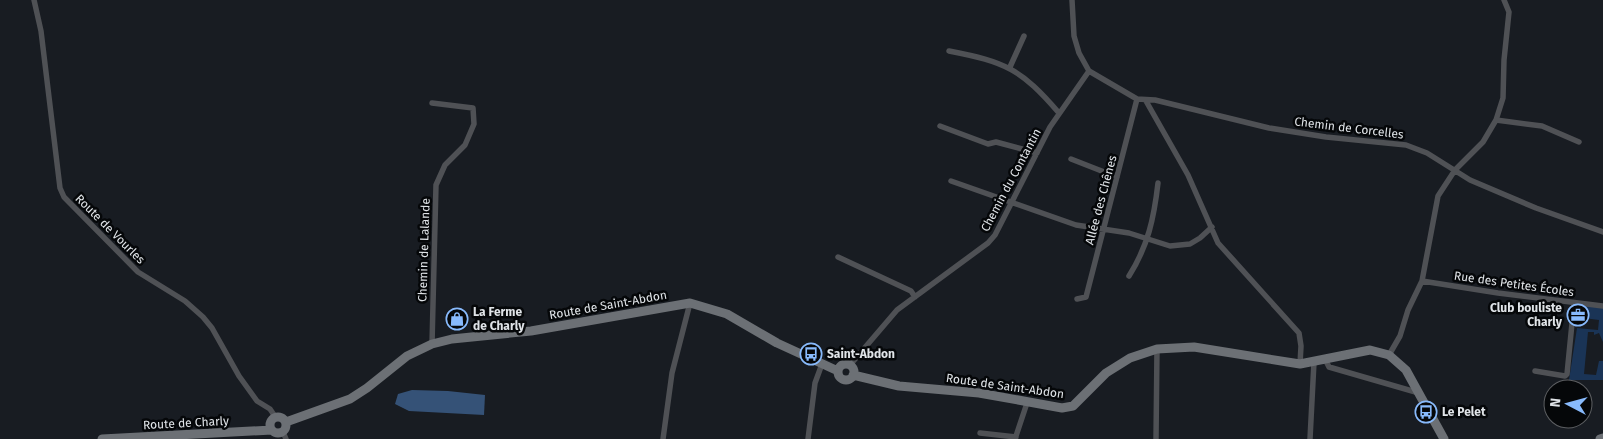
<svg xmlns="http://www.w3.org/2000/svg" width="1603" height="439" font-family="'Fira Sans',sans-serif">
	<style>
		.green { fill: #1a3456 }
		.water { fill: #355277 }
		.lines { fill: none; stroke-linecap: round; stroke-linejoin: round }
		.street { stroke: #4f5155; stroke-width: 5.5 }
		.secondary { stroke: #6c7075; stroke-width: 9 }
		.labels { text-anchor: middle; stroke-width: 5; stroke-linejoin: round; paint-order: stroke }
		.street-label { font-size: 12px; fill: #e0e4e8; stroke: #050709 }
		.poi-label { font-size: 12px; font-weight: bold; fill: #e0e4e8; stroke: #050709; text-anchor: start }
	</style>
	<rect width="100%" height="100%" fill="#181c22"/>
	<path class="green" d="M1585 306 1603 308V342L1599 333 1594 335V332H1588L1584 374 1596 375 1599 361H1603V380H1569L1577 328 1598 330 1599 320 1583 318Z"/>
	<path class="water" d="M412 390 448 391 485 395 484 415 409 411 395 404 398 394Z"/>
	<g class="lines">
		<path class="street" d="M34 0 41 31 60 188 64 197 138 272 185 301 203 317 212 328 239 376 257 401 270 409 276 418
			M1072 0 1074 36 1079 53 1089 71 1137 99 1155 100 1269 128 1326 137 1406 145 1427 153 1470 180 1536 208 1603 232
			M949 51C1006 62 1021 69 1059 113
			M1010 67 1024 36
			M1146 101 1188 175 1218 243 1299 333 1301 346 1300 364
			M1496 120 1542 126 1579 142
			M940 126 988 144 996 142 1037 153
			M1071 159 1117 177
			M951 181 1076 225 1129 233 1170 246 1190 244 1200 238 1212 227
			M838 257 911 291 915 297
			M1129 276C1148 246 1154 218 1158 183
			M1422 281 1498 293 1603 306
			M1077 299 1086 297 1137 99
			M432 344 436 185 445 165 465 145 474 124 473 108 432 103
			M1389 355 1400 336 1408 310 1422 281 1438 196 1455 170 1483 142 1496 120 1503 98 1504 60 1509 12 1504 0
			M1325 359 1329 367 1419 393
			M850 365 897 310 988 243 995 235 1050 127 1089 71
			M1535 371 1565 376 1567 374 1574 303
			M283 432 286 439
			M980 433 1016 437
			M663 439 672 373 690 303
			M808 439 815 383 822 364
			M1015 439 1027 403
			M1156 439 1157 349
			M1310 439 1314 362"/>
		<path class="secondary" d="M838 372a8 8 0 1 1 16 0a8 8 0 1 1-16 0Z
			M853 375 899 386 979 393 1062 408 1073 406 1106 373 1130 358 1157 349 1194 347 1300 364 1370 350 1389 355 1406 370 1444 439
			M270 425a8 8 0 1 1 16 0a8 8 0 1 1-16 0Z
			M286 422 350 399 367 388 407 356 432 344 452 339 531 331 690 303 727 314 777 343 838 371
			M102 439 272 430
			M1600 439 1603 438"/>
	</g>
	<defs>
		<g id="office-ring" transform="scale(1.125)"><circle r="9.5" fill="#050709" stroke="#88bafc" stroke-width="1.5"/><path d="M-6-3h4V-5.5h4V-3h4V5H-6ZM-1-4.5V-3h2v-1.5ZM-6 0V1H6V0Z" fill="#88bafc"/></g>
		<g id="shop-ring" transform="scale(1.125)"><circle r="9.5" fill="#050709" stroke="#88bafc" stroke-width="1.5"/><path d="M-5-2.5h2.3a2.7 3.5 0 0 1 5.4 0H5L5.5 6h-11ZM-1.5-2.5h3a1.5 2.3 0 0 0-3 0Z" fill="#88bafc"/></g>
		<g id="bus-ring" transform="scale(1.125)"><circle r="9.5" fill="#050709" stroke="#88bafc" stroke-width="1.5"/><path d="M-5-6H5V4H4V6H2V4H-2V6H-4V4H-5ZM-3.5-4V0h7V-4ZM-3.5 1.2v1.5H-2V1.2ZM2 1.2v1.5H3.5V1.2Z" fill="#88bafc"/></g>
	</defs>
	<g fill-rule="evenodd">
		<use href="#office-ring" x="1578" y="315"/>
		<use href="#shop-ring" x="457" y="319"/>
		<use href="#bus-ring" x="811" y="354"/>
		<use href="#bus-ring" x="1426" y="412"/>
	</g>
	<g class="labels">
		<g class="street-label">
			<text transform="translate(1349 128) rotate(7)" y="4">Chemin de Corcelles</text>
			<text transform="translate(1011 180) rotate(-62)" y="4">Chemin du Contantin</text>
			<text transform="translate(1101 200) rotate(-75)" y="4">Allée des Chênes</text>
			<text transform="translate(110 229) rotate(45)" y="4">Route de Vourles</text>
			<text transform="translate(424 250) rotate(-88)" y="4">Chemin de Lalande</text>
			<text transform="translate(1514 284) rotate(8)" y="4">Rue des Petites Écoles</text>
			<text transform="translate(608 305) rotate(-10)" y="4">Route de Saint-Abdon</text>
			<text transform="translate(1005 386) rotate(8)" y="4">Route de Saint-Abdon</text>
			<text transform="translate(186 423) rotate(-3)" y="4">Route de Charly</text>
		</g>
		<g class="poi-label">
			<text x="1562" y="312" text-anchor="end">Club bouliste<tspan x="1562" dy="14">Charly</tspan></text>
			<text x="473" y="316">La Ferme<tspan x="473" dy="14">de Charly</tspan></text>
			<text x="827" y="358">Saint-Abdon</text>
			<text x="1442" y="416">Le Pelet</text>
		</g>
	</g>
	<g transform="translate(1568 404) rotate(276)"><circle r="24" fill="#050709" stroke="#5d5f62"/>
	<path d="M0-4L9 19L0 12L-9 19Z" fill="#88bafc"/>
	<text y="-8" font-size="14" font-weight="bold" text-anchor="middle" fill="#e0e4e8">N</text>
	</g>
</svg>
